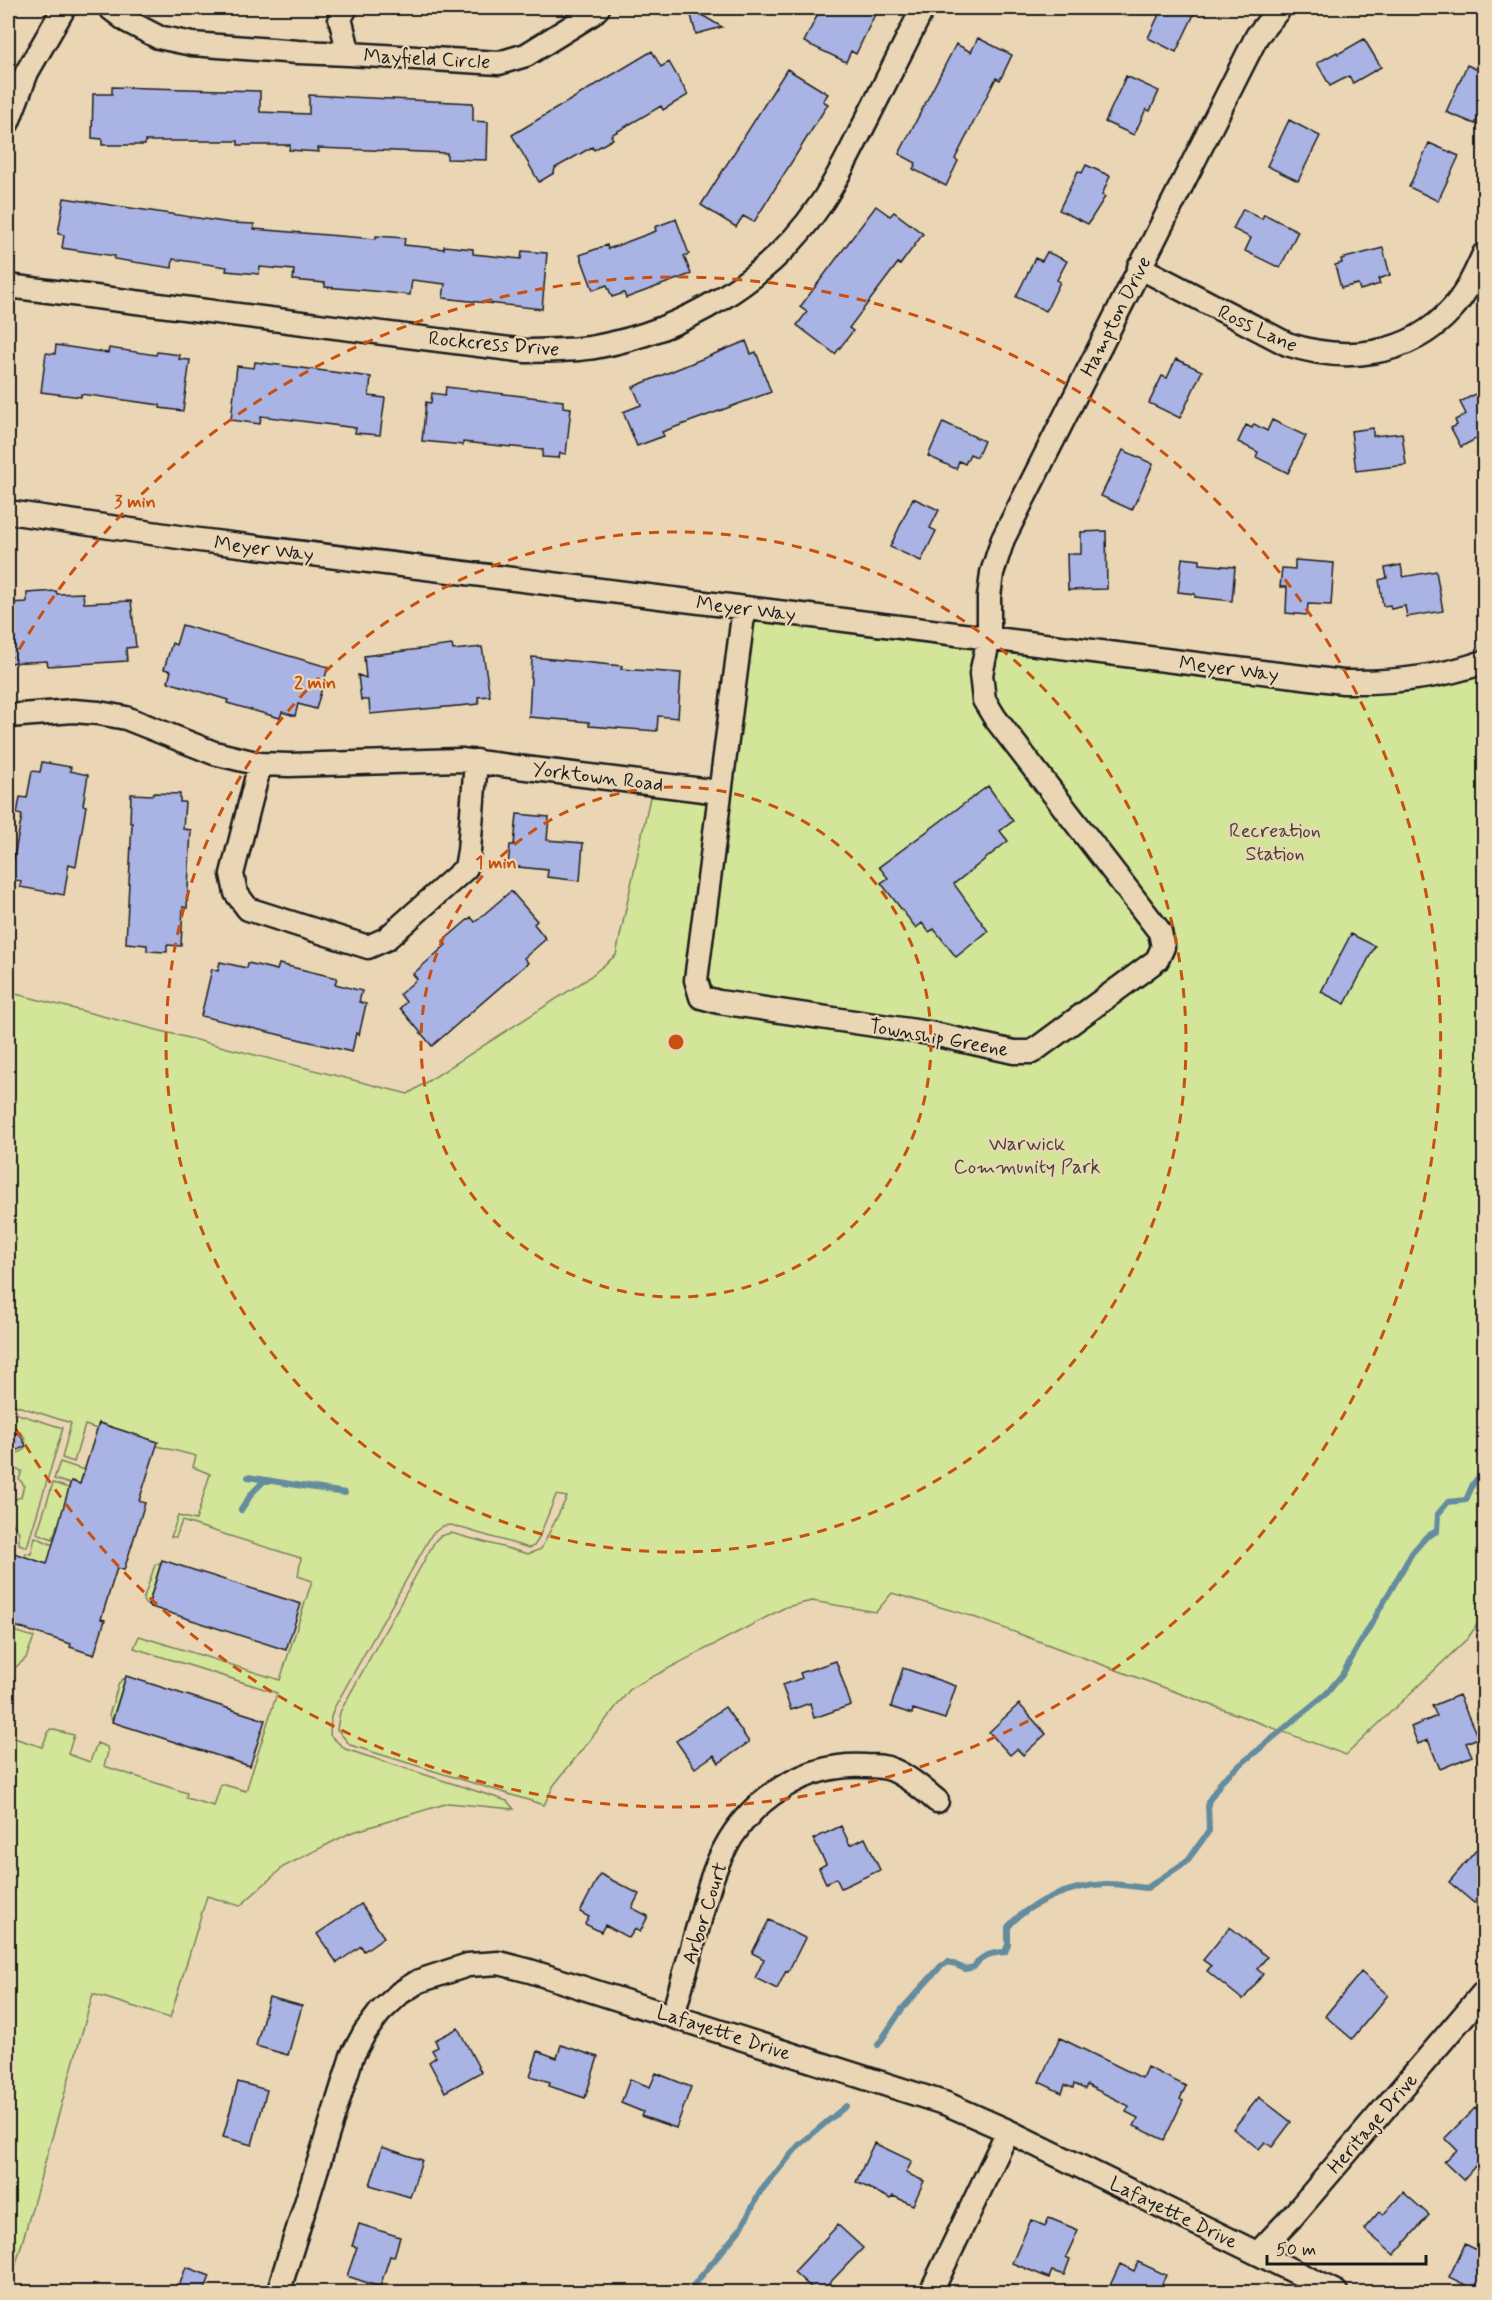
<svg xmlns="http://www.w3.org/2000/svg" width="1492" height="2300" font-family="Mynerve,sans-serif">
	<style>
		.green { fill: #d3e599; stroke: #78805a; stroke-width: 1.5 }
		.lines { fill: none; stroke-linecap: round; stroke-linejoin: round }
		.stream { stroke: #648c9e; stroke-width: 6 }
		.building { fill: #a9b3e4; stroke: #1c1c1c; stroke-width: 1.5 }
		.minor-casing { stroke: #1c1c1c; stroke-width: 27 }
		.minor { stroke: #ead6b4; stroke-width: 22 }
		.ring { fill: none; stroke: #c9500e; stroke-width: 3; stroke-dasharray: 10 8 }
		.labels { text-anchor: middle; stroke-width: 4.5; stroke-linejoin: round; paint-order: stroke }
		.street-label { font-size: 20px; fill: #1c1c1c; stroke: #ead6b4 }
		.park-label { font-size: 20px; fill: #414435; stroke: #ead6b4 }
		.centre { fill: #c9500e; stroke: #ead6b4; stroke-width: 3 }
		.ring-label { font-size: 18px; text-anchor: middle; font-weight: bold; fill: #c9500e; stroke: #ead6b4; stroke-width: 4.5; stroke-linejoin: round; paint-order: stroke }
	</style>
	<rect width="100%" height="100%" fill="#ead6b4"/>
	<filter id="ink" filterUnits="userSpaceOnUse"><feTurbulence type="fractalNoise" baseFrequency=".0167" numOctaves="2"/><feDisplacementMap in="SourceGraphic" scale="12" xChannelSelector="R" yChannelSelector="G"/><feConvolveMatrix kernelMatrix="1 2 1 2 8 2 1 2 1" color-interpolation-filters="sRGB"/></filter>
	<g filter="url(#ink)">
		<path class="green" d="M744 608 1343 682 1484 659V1614L1468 1638 1346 1755 971 1616 892 1593 876 1612 812 1601 786 1607 631 1688 554 1785 544 1805 350 1745 337 1729 340 1712 435 1541 440 1536 451 1533 528 1554 541 1549 567 1497 556 1495 538 1540 534 1546 529 1548 451 1525 443 1526 432 1534 334 1708 331 1717 330 1735 345 1749 507 1801 514 1809 448 1803 350 1833 283 1867 240 1906 207 1896 170 2018 93 1994 8 2292V1736L42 1747 50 1729 74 1735 68 1754 90 1762 97 1743 107 1747 108 1752 104 1766 187 1793 186 1798 214 1806 221 1784 246 1791 277 1693 134 1648 139 1636 280 1680 312 1581 298 1576 301 1558 182 1521 176 1537H171L178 1516 196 1520 210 1474 193 1467 196 1456 157 1446V1442L99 1423 97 1429 85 1425 74 1462 62 1458 71 1423 8 1403V992L408 1094 586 980 616 955 653 783 719 792Z
			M8 1411 63 1428 27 1547 19 1544V1532L8 1518V1508H10L13 1500 21 1497 24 1485 19 1479 22 1471 10 1468 15 1454 23 1451C30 1438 21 1427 8 1435Z
			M60 1462 84 1470 80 1484 72 1481 70 1484 54 1479Z
			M53 1483 69 1488 67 1528 57 1525 53 1539 37 1533Z
			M35 1537 60 1548 51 1575 24 1557 26 1553 31 1554Z
			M161 1562 148 1605 145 1604 143 1600 155 1565Z
			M13 1631 34 1637 26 1658 8 1674V1632L12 1633Z
			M123 1679H125L112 1720 109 1715 119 1683Z"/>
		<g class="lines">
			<path class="stream" d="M248 1477 345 1493
				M241 1510 252 1493 265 1480
				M878 2045 902 2009 941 1966 949 1962 965 1969 974 1967C981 1955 992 1953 1005 1952L1008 1945V1927C1030 1901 1071 1886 1105 1884 1118 1883 1133 1887 1147 1888L1187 1861 1209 1831 1208 1802 1223 1779 1327 1693 1342 1675 1412 1553 1426 1537 1437 1531 1438 1514 1448 1502 1466 1500 1473 1484 1484 1470
				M688 2292 742 2227 760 2192 799 2145 846 2106"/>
		</g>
		<path class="building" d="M689 8H690L722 27 696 34Z
			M821 8H878L856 54 851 51 846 62 804 42Z
			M1162 8H1197L1176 52 1148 38Z
			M978 38 1012 55 1000 80 996 78 955 159 958 161 946 186 913 169 916 163 899 154 956 44 971 52Z
			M1364 39 1381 67 1353 83 1349 76 1330 86 1317 63 1337 52 1338 54Z
			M652 51 661 67 669 62 688 95 663 110 661 106 611 135 613 139 594 150 592 147 555 168 554 173 539 182 512 135Z
			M1467 65 1485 73V102L1475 124 1446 112Z
			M787 69 828 94 823 101 828 104 754 222 743 216 736 227 701 205Z
			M1126 76 1159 91 1150 111 1146 109 1134 135 1105 122Z
			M112 87 260 91V112L309 114V95L473 103V121L488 122 487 160 447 159V153L318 148 319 152 289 150 290 145H238V141H145V145H102V139L92 138 93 94H112Z
			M1289 120 1320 136 1298 181 1267 166Z
			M1429 143 1459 156 1438 201 1409 187Z
			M1086 165 1110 176 1102 195 1105 197 1088 224 1059 210 1078 171 1082 173Z
			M64 198 231 223 254 224V229L376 239V236L405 238 404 245 444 249V246L473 249V254L521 259 522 251 547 253 542 309 443 298 445 284 412 280 410 295 373 291 325 287V283L293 280 294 270 260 267 259 274 226 271 227 267 173 259 172 268 114 259 115 256 62 248 64 235 58 234Z
			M876 206 890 216 894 212 923 234 900 265 898 263 849 328 853 331 835 354 797 325 807 312 800 307Z
			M1243 209 1262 219 1264 214 1298 231 1280 268 1245 251 1251 238 1233 229Z
			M676 219 689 254 684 256 691 274 626 298 624 293 612 297 607 285 593 290 580 255 607 245 608 249 656 231 655 227Z
			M1383 248 1390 275 1378 279 1380 284 1360 290 1358 284 1341 288 1335 265 1342 263 1341 259Z
			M1047 252 1067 261 1057 280 1060 282 1046 311 1016 297 1035 258 1042 261Z
			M746 341 751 354 756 352 771 392 662 432 664 436 637 446 623 412 641 405 633 387Z
			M56 345 108 353 109 348 156 355 157 352 180 355 179 359 190 360 183 411 160 408V405L81 394V397L41 392 46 353 55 354Z
			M1176 359 1202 371 1180 418 1149 403 1162 376 1167 378Z
			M255 362 371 377 369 396 385 398 380 435 355 433 356 428 261 416 260 424 231 420 237 366 254 368Z
			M446 387 563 401V407L571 408 566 454 560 453 559 458 542 457 543 450 463 442V445L422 441 426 402 431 403 432 393 445 395Z
			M1485 389V448L1479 437 1461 447 1451 428 1457 425 1455 420 1466 414 1460 402Z
			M1272 420 1306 436 1288 473 1256 457 1258 452 1238 442 1246 425 1252 428 1254 424 1267 431Z
			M943 422 984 441 977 457 970 454 965 464 959 461 956 469 928 456Z
			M1373 428V436L1402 433 1406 465 1356 471 1351 431Z
			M1123 450 1153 464 1132 510 1101 496Z
			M913 498 939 510 930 528 936 531 921 561 890 547Z
			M1106 531 1107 589 1068 590 1067 554H1081V532Z
			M1182 558 1200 560V564L1235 567 1232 601 1195 597V594L1178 592Z
			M1295 560 1334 563 1331 605 1308 604 1307 615 1286 613 1287 587H1280L1282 568 1295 569Z
			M1401 565 1403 577 1436 571 1443 611 1407 617 1405 606 1391 609 1390 605 1383 606 1379 580 1387 578 1385 568Z
			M56 591 57 594 83 593 84 603 131 601 136 647 126 648 127 661 48 666 47 661 8 663V603L27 602V593Z
			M182 625 328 667 316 709 298 704 295 716 282 712 280 718 227 703 228 700 168 682 171 671 164 669 172 643 176 645Z
			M452 645 453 650 482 647 490 696 478 697 479 704 370 714 369 700H361L358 675 366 678 364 656Z
			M532 657 622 666 621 669 681 673 678 718 658 716 657 731 589 726V722L529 717Z
			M42 762 71 767 70 771 88 775 83 805 86 806 76 866 69 864 64 895 20 887 21 881 10 879 22 815 17 814 20 797 27 798 32 771 40 772Z
			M988 786 1013 821 1000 831 1008 841 954 884 988 931 956 957 934 929 929 932 922 923 916 928 881 883 888 878 879 867Z
			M153 793 180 794V802H185L183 829 191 830 187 908 183 907 181 946 167 945V952L147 951V945L126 943 132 823H130L131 794 153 795Z
			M517 814 549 817 547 840 583 843 580 881 547 877 548 870 508 866 510 845H514Z
			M511 891 537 921 534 924 546 939 524 958 528 963 432 1046 400 1008 406 1002 400 994 417 979 413 974 446 945 443 941 471 917 475 922Z
			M1351 934 1375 946 1345 1004 1321 992Z
			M220 962 247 968 248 963 277 970 279 964 337 978 335 984 362 991 359 1002 366 1004 359 1035 356 1033 352 1052 201 1016 212 969 218 971Z
			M99 1423 158 1442 139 1501 145 1503 124 1570 117 1568 101 1619 105 1620 94 1655 70 1647 71 1644 8 1624V1551L47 1564 71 1481 80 1484Z
			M19 1432 26 1446 12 1453 8 1445V1437Z
			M162 1560 301 1604 286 1650 148 1606Z
			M836 1661 851 1705 814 1718 810 1703 791 1710 782 1685 802 1678 800 1673Z
			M903 1668 956 1686 945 1719 913 1709 912 1714 891 1707Z
			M126 1676 265 1720 250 1766 112 1722Z
			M1459 1695 1478 1738 1466 1743 1472 1756 1440 1769 1428 1740 1418 1744 1411 1727 1437 1716 1432 1706Z
			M1019 1704 1046 1734 1023 1755 1017 1749 1010 1755 989 1732Z
			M725 1707 749 1742 719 1763 714 1755 695 1768 676 1741Z
			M841 1826 850 1845 865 1838 880 1870 841 1888 836 1878 826 1883 819 1868 826 1864 813 1839Z
			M1485 1840V1891L1474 1903 1449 1882Z
			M600 1874 639 1894 632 1908 648 1916 640 1932 635 1929 629 1938 605 1925 601 1932 585 1924 589 1917 580 1912Z
			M361 1904 384 1937 364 1951 361 1946 337 1963 317 1934Z
			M769 1920 805 1938 788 1972 786 1971 777 1989 755 1978 764 1959 752 1953Z
			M1230 1927 1267 1957 1257 1969 1263 1974 1243 2000 1207 1971 1211 1966 1203 1960Z
			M1361 1972 1388 1995 1352 2039 1325 2016Z
			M269 1997 302 2006 288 2055 256 2046Z
			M458 2028 481 2072 445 2092 429 2062 436 2057 432 2050 438 2047 435 2040Z
			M1060 2038 1142 2078 1147 2067 1186 2086 1180 2099 1183 2101 1164 2140 1134 2126 1138 2118 1126 2112 1129 2106 1087 2085 1085 2089 1074 2084 1073 2088 1065 2085 1062 2093 1039 2082Z
			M561 2045 598 2057 585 2098 549 2086 550 2082 530 2076 538 2051 557 2058Z
			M656 2073 691 2087 676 2128 641 2116 643 2112 621 2103 630 2079 650 2087Z
			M238 2082 267 2090 252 2145 223 2137Z
			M1259 2097 1291 2122 1272 2147 1265 2142 1259 2149 1233 2129Z
			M1475 2108 1485 2118V2174L1476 2165 1463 2180 1444 2162 1457 2150 1445 2138Z
			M874 2143 912 2161 906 2173 924 2181 913 2205 893 2196 891 2199 856 2182Z
			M382 2147 422 2160 410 2197 370 2185Z
			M1403 2192 1429 2215 1394 2255 1364 2229 1379 2212 1383 2215Z
			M1049 2218 1078 2230 1066 2257 1070 2259 1064 2275 1052 2271 1049 2278 1012 2263 1031 2220 1045 2226Z
			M359 2224 400 2237 394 2257 390 2256 380 2287 347 2276 357 2247 352 2246Z
			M838 2225 863 2248 821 2292H816L794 2272Z
			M1465 2244 1485 2254V2292H1480L1449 2277Z
			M1138 2262 1166 2275 1158 2292H1107L1120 2264 1134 2271Z
			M186 2267 210 2276 204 2292H177Z"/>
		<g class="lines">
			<g class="minor-casing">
				<path id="minor" d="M110 8 127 21 158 37 192 44 298 52 349 54
					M346 8 340 18 349 54 499 63 526 55 592 14 598 8
					M8 122 27 72 64 8
					M1139 267 1287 344C1344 363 1408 357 1451 310 1466 294 1475 274 1484 254
					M8 286 526 351C549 350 572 351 595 347 683 331 769 281 820 205 838 179 851 150 866 121 885 83 904 45 923 8
					M8 512 199 540 1343 682C1392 683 1438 678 1484 662
					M744 608 696 980 701 997 719 1002 929 1033 1014 1052H1032L1157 960 1163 947 1160 932 995 718 984 700 981 674 989 638V597L992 573 1003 539 1257 36 1280 8
					M8 716 73 711 99 713 126 718 214 753 260 764 289 765 461 760 719 792
					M260 764 232 874 236 893 248 909 368 947 386 939 466 868 469 851 476 761
					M673 2015C682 1984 690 1954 699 1923 706 1898 712 1872 724 1850 751 1798 807 1762 866 1766 875 1766 884 1766 893 1770 909 1777 924 1790 937 1801
					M1258 2253 1292 2217 1484 1992
					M281 2292 282 2280 352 2056 365 2032 380 2012 400 1993 419 1981 468 1965 499 1963 530 1971 947 2104 1008 2131 1336 2292
					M931 2292 1008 2131"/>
			</g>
			<use href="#minor" class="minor"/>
		</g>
	</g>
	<g class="ring">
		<circle cx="676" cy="1042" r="255"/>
		<circle cx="676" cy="1042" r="510"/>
		<path d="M10 665A765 765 0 1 1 10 1419"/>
	</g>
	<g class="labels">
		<g class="street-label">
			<text transform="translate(427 58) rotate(3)" y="7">Mayfield Circle</text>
			<text transform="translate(1115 316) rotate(-63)" y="7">Hampton Drive</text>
			<text transform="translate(1258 328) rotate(25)" y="7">Ross Lane</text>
			<text transform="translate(494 343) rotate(5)" y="7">Rockcress Drive</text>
			<text transform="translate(264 548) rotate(7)" y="7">Meyer Way</text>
			<text transform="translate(746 608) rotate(7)" y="7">Meyer Way</text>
			<text transform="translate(1229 668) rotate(7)" y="7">Meyer Way</text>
			<text transform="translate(598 776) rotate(7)" y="7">Yorktown Road</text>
			<text transform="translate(939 1037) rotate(10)" y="7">Township Greene</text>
			<text transform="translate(704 1913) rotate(-72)" y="7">Arbor Court</text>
			<text transform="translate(724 2032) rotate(18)" y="7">Lafayette Drive</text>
			<text transform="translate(1372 2123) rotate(-49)" y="7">Heritage Drive</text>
			<text transform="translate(1174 2212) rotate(26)" y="7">Lafayette Drive</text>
		</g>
		<g class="park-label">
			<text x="1275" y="837">Recreation<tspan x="1275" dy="23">Station</tspan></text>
			<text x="1027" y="1150">Warwick<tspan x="1027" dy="23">Community Park</tspan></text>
		</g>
	</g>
	<circle cx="676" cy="1042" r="9" class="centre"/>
	<g class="ring-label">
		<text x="135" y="507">3 min</text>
		<text x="315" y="688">2 min</text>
		<text x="496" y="868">1 min</text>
	</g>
	<rect width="1492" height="2300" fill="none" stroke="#ead6b4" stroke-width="30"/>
	<rect x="15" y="15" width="1462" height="2270" fill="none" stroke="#1c1c1c" stroke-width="2" filter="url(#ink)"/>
	<path d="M1267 2255v9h159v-9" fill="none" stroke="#1c1c1c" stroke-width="3"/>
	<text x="1276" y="2255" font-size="18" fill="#1c1c1c" stroke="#ead6b4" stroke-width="4.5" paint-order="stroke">50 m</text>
</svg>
